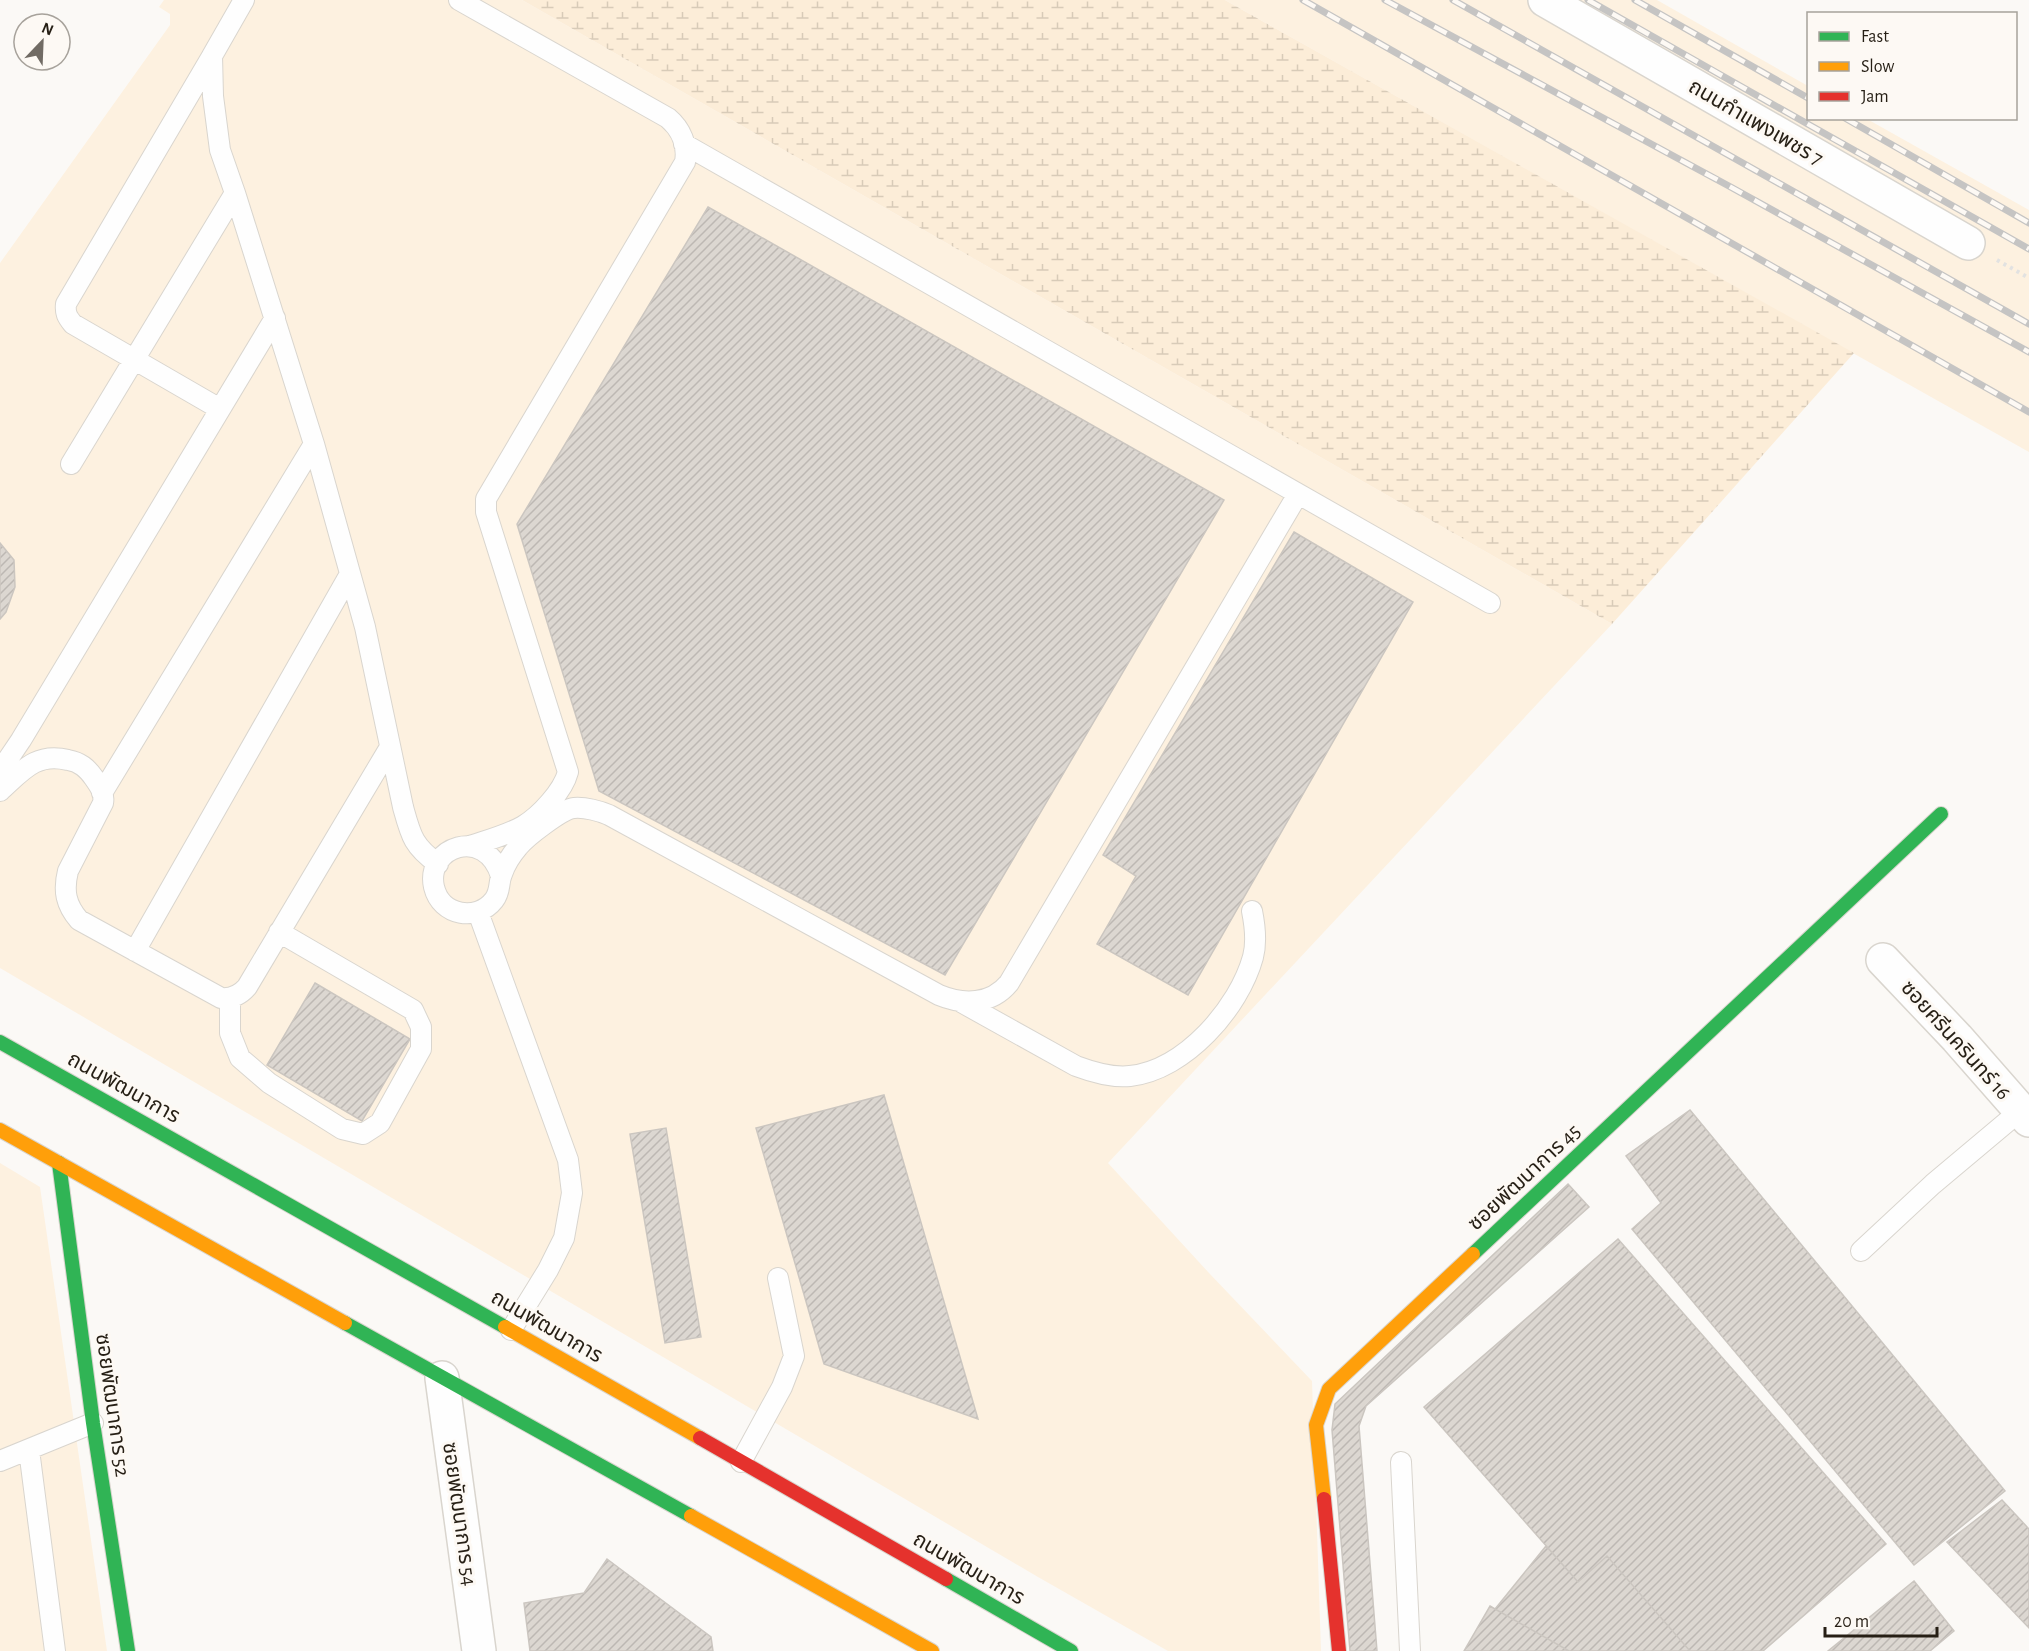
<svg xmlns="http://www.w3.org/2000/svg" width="2029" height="1651" font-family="'Alegreya Sans','Noto Sans Thai',sans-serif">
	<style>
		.built { fill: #fdf1e0 }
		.wetland { fill: url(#wetland-marsh) }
		.building { fill: url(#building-hatch); stroke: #cbc6c0; stroke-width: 1.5 }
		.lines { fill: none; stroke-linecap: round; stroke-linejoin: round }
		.lane-casing { stroke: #d9d5ce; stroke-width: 22 }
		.street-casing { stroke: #d9d5ce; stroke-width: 36 }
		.fast-casing { stroke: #d9d5ce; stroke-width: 16 }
		.slow-casing { stroke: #d9d5ce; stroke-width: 16 }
		.jam-casing { stroke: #d9d5ce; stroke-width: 16 }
		.path { stroke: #e2e2e1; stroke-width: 4; stroke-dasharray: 3 4.5; stroke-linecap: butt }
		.lane { stroke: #fefefe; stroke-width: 20 }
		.street { stroke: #fefefe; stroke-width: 33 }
		.fast { stroke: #30b455; stroke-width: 14 }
		.slow { stroke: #ff9f0a; stroke-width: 14 }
		.jam { stroke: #e5322d; stroke-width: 14 }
		.rail-casing { stroke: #c5c4c3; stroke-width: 7 }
		.rail { stroke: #fdf9f4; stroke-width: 4.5; stroke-dasharray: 14; stroke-linecap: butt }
		.labels { text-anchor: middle; stroke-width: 6; stroke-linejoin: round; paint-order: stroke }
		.street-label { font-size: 21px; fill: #261f15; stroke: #fdf9f4 }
	</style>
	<defs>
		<pattern id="wetland-marsh" width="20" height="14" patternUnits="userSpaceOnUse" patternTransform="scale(1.5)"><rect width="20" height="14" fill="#fcedd8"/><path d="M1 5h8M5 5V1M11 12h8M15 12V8" fill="none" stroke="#d8cbb8"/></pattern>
		<pattern id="building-hatch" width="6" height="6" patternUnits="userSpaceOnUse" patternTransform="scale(1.5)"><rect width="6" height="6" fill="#dcd7d1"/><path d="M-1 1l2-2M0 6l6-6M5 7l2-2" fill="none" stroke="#bdb8b3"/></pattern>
	</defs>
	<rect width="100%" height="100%" fill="#fbf9f6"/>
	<path class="built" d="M164 0H522L1612 624 1108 1163 1209 1273 1312 1381 1321 1651H1168L1038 1577 0 968V263L170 25V14L159 7Z
		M1225 0H1657L1808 86V118L1867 119 2029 210V452Z
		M0 1163 40 1187 107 1651H0Z"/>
	<path class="wetland" d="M522 0H1225L1854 353 1612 624Z"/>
	<path class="building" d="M708 207 1224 500 945 975 599 791 517 524Z
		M1294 532 1413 602 1188 995 1097 944 1136 876 1103 855Z
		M0 543 14 560 15 587 6 612 0 619Z
		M315 983 410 1039 362 1121 267 1065Z
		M884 1095 978 1419 824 1364 756 1128Z
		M1690 1110 2005 1491 1914 1565 1632 1229 1661 1203 1626 1156Z
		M666 1128 701 1337 665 1343 630 1134Z
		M1568 1184 1589 1207 1366 1406 1359 1426 1377 1651H1350L1332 1430 1335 1404Z
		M1618 1239 1886 1544 1763 1651H1690L1607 1556 1578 1582 1424 1407Z
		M2002 1500 2029 1529V1628L1947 1542Z
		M1546 1546 1578 1582 1607 1556 1690 1651H1569L1495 1609Z
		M607 1559 711 1637 713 1651H530L524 1603 584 1593Z
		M1914 1581 1954 1631 1930 1651H1828Z
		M1490 1606 1495 1609 1569 1651H1464Z"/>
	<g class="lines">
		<g class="lane-casing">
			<path id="lane" d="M244 0 212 56 213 96 220 150 235 193 314 444 365 627 403 807C411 836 413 846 438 864
				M459 0 668 118C681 129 688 145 685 162L486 499V512L568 772C563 791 540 816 523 826 507 835 488 840 470 846
				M212 56 66 304C65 313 67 317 73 324L220 409
				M684 144 1490 603
				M71 464 235 193
				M0 771 21 740 275 318
				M0 791C22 771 36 752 68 760 80 762 87 768 94 778 99 785 105 793 103 803L68 871C63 891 66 905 79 920L221 998C232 999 240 995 247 987L390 747
				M102 793 314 444
				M501 876C485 825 425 847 434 887 441 916 477 922 494 900 501 891 498 883 502 874 505 865 512 854 518 847 526 837 562 809 574 808 585 807 600 811 609 815L939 995C963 1005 991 1005 1009 983L1298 494
				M478 912 568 1160 572 1193 564 1238 548 1270 511 1330
				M135 951 350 574
				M230 998V1033L240 1058 269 1083 342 1129 363 1134 380 1123 421 1049V1027L413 1010 279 932
				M961 1002 1076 1066C1092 1072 1112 1078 1130 1076 1185 1070 1239 1008 1253 957 1257 942 1255 926 1252 911
				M1861 1251 1933 1184 2020 1111
				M29 1450 55 1651
				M0 1461 93 1423
				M741 1462 782 1387 794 1356 778 1278
				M1401 1462 1410 1651"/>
		</g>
		<g class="street-casing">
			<path id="street" d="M1545 0 1968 243
				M1883 960 1957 1038 2029 1120
				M442 1378 479 1651"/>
		</g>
		<g class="fast-casing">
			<path id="fast" d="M0 1042 505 1327
				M59 1163 93 1423 128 1651
				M1473 1254 1941 814
				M345 1323 691 1516
				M946 1579 1071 1651"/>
		</g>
		<g class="slow-casing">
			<path id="slow" d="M0 1130 345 1323
				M505 1327 700 1438
				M1324 1499 1316 1425 1329 1389 1473 1254
				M691 1516 932 1651"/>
		</g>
		<g class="jam-casing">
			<path id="jam" d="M700 1438 946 1579
				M1324 1499 1339 1651"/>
		</g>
		<path class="path" d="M1997 260 2029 278"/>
		<use href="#lane" class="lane"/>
		<use href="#street" class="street"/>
		<use href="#fast" class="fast"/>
		<use href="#slow" class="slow"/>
		<use href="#jam" class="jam"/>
		<g class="rail-casing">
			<path id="rail" d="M1303 0 2029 412
				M1385 0 1727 185 2029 352
				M1453 0 2029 324
				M1588 0 2029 249
				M1635 0 1808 98
				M1845 118 2029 223"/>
		</g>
		<use href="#rail" class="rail"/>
	</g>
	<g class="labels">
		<g class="street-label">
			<text transform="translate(1756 122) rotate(30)" y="7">ถนนกำแพงเพชร 7</text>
			<text transform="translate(1956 1040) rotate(48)" y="7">ซอยศรีนครินทร์ 16</text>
			<text transform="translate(124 1087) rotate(29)" y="7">ถนนพัฒนาการ</text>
			<text transform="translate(1524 1177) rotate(-43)" y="7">ซอยพัฒนาการ 45</text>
			<text transform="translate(547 1326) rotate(30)" y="7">ถนนพัฒนาการ</text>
			<text transform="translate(113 1405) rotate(82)" y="7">ซอยพัฒนาการ 52</text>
			<text transform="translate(460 1514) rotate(82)" y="7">ซอยพัฒนาการ 54</text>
			<text transform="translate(969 1568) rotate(30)" y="7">ถนนพัฒนาการ</text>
		</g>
	</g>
	<rect x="1807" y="12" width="210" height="108" fill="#fdf9f4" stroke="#a7a29b" stroke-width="1.5"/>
	<rect x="1819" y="32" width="30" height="9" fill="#30b455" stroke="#a7a29b" stroke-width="1.5"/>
	<text x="1861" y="42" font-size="18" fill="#261f15">Fast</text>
	<rect x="1819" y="62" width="30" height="9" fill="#ff9f0a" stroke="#a7a29b" stroke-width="1.5"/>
	<text x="1861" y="72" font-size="18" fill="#261f15">Slow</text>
	<rect x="1819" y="92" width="30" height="9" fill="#e5322d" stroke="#a7a29b" stroke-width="1.5"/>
	<text x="1861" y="102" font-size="18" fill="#261f15">Jam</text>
	<g transform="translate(42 42) rotate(23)"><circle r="28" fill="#fdf9f4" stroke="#a7a29b" stroke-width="1.5"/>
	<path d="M0-4.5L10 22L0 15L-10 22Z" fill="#716b64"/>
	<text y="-9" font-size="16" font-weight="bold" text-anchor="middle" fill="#261f15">N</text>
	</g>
	<path d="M1825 1627v9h112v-9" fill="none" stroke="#261f15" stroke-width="3"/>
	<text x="1834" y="1627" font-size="18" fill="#261f15" stroke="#fdf9f4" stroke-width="4.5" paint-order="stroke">20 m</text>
</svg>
